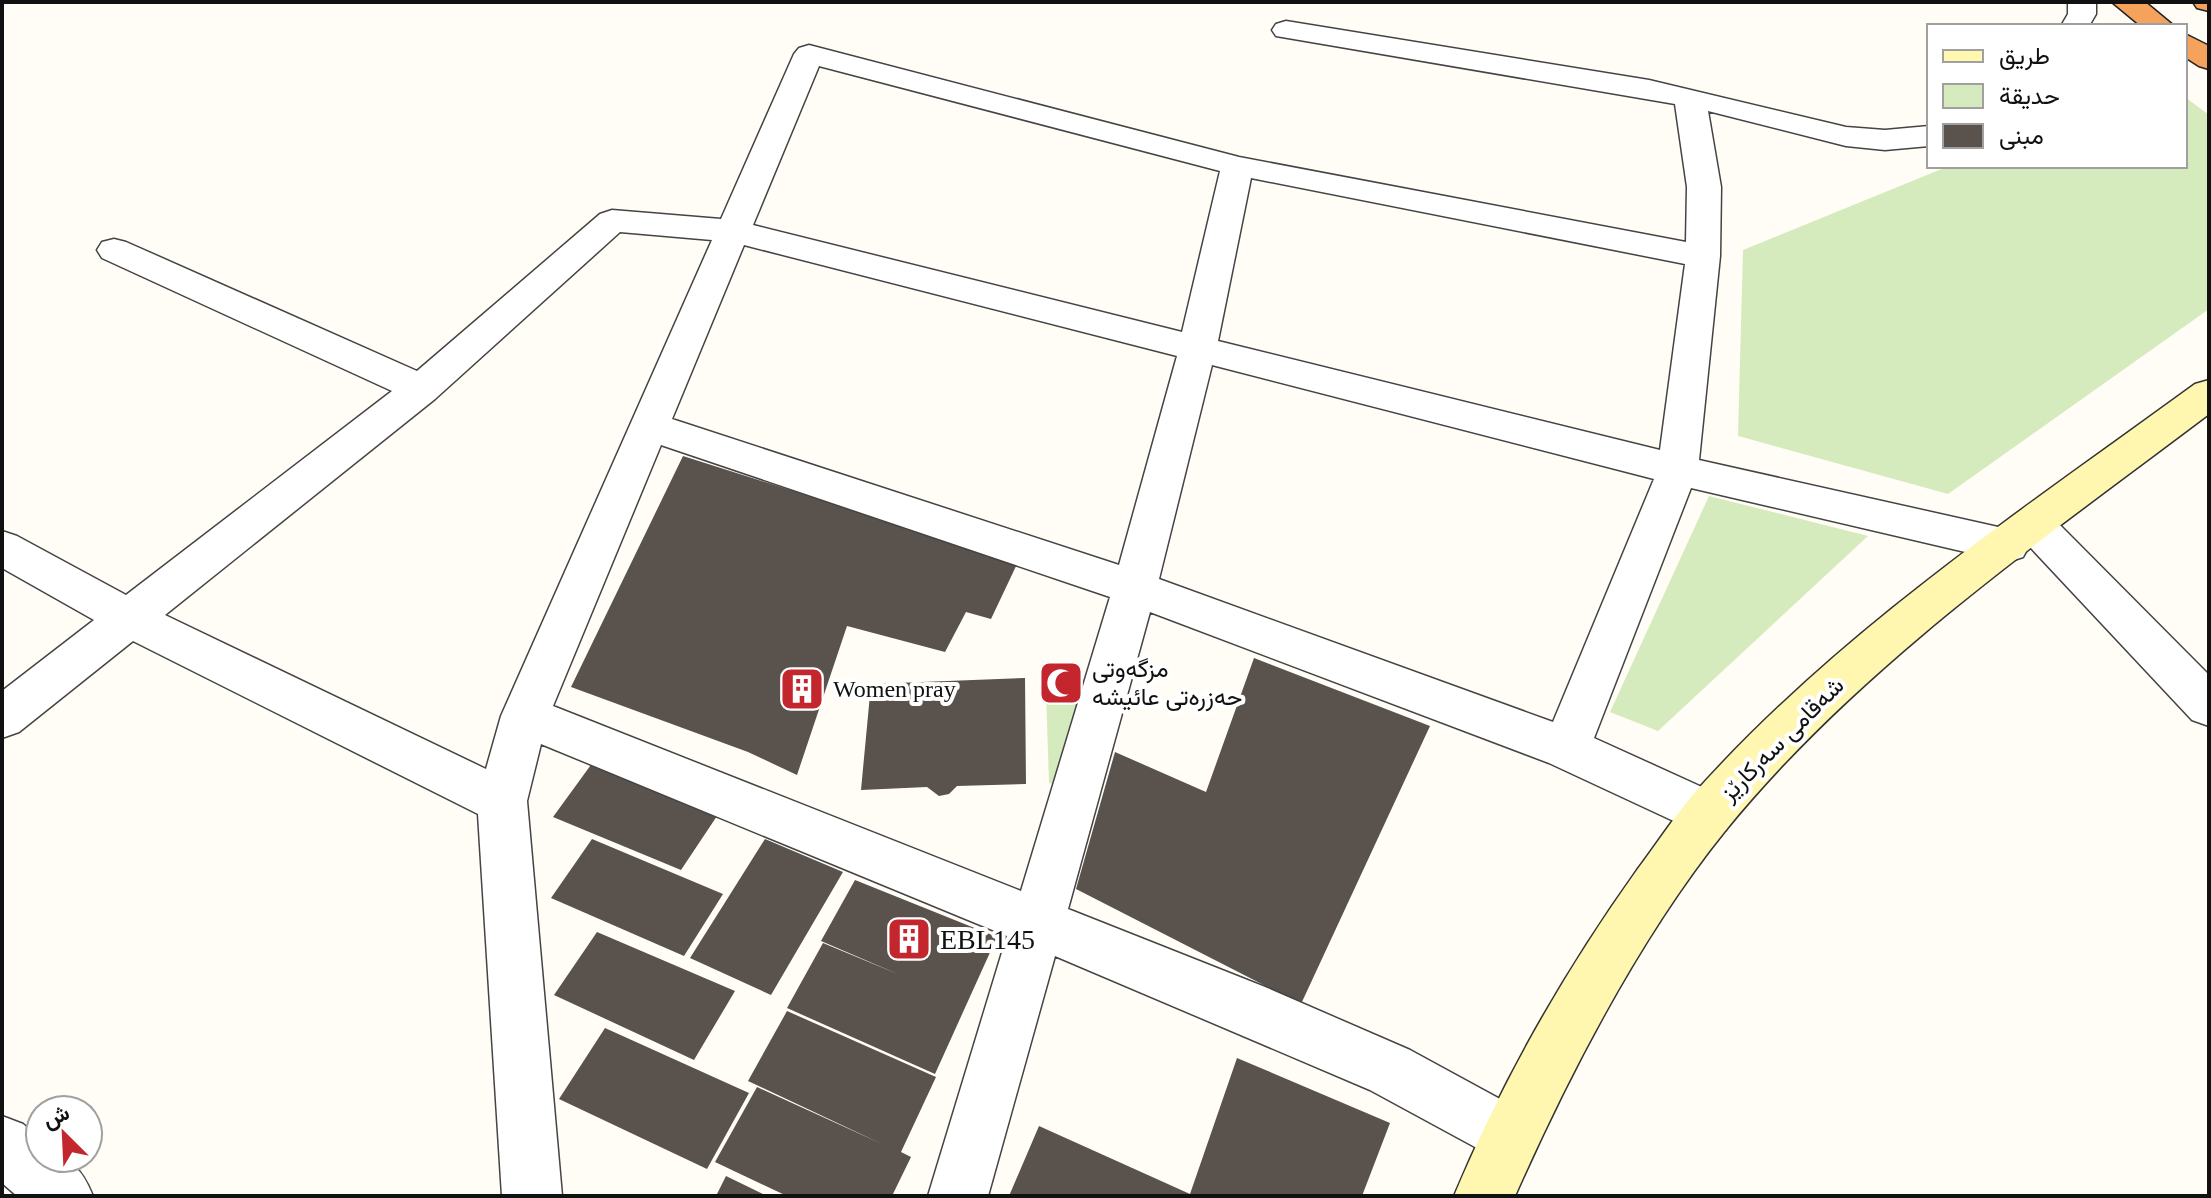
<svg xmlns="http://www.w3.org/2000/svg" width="2211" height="1198" font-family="'Times New Roman',Vazirmatn,serif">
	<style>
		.green { fill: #d5ebbd }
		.building { fill: #5a524d }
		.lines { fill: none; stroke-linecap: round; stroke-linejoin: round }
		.street-casing { stroke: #444; stroke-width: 3 }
		.secondary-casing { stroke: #333; stroke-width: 3 }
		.highway-casing { stroke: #222; stroke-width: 3 }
		.street { fill: #fff; fill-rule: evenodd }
		.secondary { fill: #fff6b0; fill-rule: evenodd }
		.highway { fill: #f5a25d; fill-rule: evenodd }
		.labels { text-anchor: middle; stroke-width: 8; stroke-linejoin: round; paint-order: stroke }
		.poi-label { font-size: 24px; fill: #111; stroke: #fff; text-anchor: start }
		.street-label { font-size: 24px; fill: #111; stroke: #fff }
		.near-poi-label { font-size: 28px; fill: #111; stroke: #fff; text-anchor: start }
	</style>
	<rect width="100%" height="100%" fill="#fffdf5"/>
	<path class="green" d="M2185 97 2209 115V309L1948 494 1738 436 1743 250 1949 166H2185Z
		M1709 496 1868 536 1658 731 1610 712Z
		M1046 691 1087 693 1052 784 1049 783Z"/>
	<path class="building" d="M683 456 1018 562 991 619 966 612 945 652 847 626 797 775 748 752 571 687Z
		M1254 658 1430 726 1301 1004 1076 889 1115 752 1206 792Z
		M1025 678 1026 784 957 786 949 794 939 796 927 787 861 790 871 684Z
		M593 762 719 813 681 870 553 817Z
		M592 839 723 894 684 956 551 898Z
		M765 839 843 872 771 995 690 958Z
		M855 880 997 937 935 1074 787 1008 823 943 900 975 821 941Z
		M597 932 735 991 694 1060 554 995Z
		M787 1011 936 1077 901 1152 911 1157 892 1196H787L715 1162 757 1087 882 1144 748 1081Z
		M605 1028 749 1093 707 1169 559 1099Z
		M1237 1058 1390 1123 1362 1196H1009L1039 1126 1190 1194Z
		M726 1176 767 1196H716Z"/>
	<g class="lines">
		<g class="street-casing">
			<path id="street" d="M2068 2H2096V14L2089 26H2061L2068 14Z
				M1286 21 1649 80 1846 127 1885 130 1929 126V146L1885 150 1846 146 1708 111 1721 187 1720 256 1699 460 2016 531 2013 525 2019 514 2034 509 2049 514 2209 675V726L2192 720 2029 546 2023 557 2008 562 1691 488 1594 738 1726 798 1733 814 1726 830 1708 837 1549 763 1150 612 1068 909 1265 987 1410 1050 1531 1116 1539 1137 1531 1158 1510 1166 1370 1090 1055 956 988 1196H928L1007 936 541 744 527 801 562 1196H502L478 814 133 641 19 732 2 738V691L94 620 2 568V531L17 536 126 595 392 391 102 258 97 250 102 242 114 239 126 242 417 371 600 214 612 210 721 219 794 54 799 48 809 45 1239 157 1686 242 1687 187 1675 104 1276 36 1272 30 1276 24ZM819 66 1220 171 1182 332 753 225ZM1251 178 1685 264 1660 450 1218 341ZM620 232 712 240 501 716 486 769 165 615 435 399ZM744 245 1177 356 1119 565 672 419ZM1212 365 1654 479 1553 722 1159 579ZM661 445 1110 597 1021 891 553 706Z
				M2 1116 23 1124 40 1139V1158C72 1158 81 1167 93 1196H17L2 1183Z"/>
		</g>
		<g class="secondary-casing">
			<path id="secondary" d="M2209 380V414C2042 540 1858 667 1725 831 1641 935 1569 1074 1515 1196H1454C1502 1081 1565 971 1637 870 1655 846 1672 820 1691 797 1835 634 2021 511 2195 384Z"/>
		</g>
		<g class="highway-casing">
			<path id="highway" d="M2112 2H2145L2174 26H2141Z
				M2193 2H2209V11L2197 8Z
				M2185 34 2209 46V69L2199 66 2185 57Z"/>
		</g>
		<use href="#street" class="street"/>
		<use href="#secondary" class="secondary"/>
		<use href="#highway" class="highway"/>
	</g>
	<defs>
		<g id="mosque-square" transform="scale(2.3)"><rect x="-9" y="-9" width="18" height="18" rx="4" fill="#c4262e" stroke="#fff"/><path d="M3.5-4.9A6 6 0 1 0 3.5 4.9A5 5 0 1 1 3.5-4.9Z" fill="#fff"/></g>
		<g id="building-square" transform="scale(2.3)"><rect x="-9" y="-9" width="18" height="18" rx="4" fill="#c4262e" stroke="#fff"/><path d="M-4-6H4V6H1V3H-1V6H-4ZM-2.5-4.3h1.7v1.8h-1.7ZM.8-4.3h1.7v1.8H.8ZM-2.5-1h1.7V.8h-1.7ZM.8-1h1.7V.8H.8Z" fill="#fff"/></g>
	</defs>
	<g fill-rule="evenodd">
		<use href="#mosque-square" x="1061" y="683"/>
		<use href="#building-square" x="802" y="689"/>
		<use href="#building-square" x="909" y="939"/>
	</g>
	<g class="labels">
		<g class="poi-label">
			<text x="1092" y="677">مزگەوتی<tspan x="1092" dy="28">حەزرەتی عائیشە</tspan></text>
			<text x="833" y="697">Women pray</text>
		</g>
		<g class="street-label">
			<text transform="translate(1782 739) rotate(-45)" y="8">شەقامی سەرکارێز</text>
		</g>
		<g class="near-poi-label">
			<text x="940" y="949">EBL145</text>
		</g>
	</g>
	<rect width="2211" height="1198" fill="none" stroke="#111111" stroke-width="8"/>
	<rect x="1927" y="24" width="260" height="144" fill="#ffffff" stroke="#a0a0a0" stroke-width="2"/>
	<rect x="1943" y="50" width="40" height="12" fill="#fff6b0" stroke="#a0a0a0" stroke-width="2"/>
	<text x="1999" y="64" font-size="24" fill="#111111">طريق</text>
	<rect x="1943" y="84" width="40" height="24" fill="#d5ebbd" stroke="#a0a0a0" stroke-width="2"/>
	<text x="1999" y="104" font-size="24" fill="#111111">حديقة</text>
	<rect x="1943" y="124" width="40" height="24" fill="#5a524d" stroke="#a0a0a0" stroke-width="2"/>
	<text x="1999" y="144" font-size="24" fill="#111111">مبنى</text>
	<g transform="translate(64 1134) rotate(336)"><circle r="38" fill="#ffffff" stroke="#a0a0a0" stroke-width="2"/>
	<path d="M0-6L14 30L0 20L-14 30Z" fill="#c4262e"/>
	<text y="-12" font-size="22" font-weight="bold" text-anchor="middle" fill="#111111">ش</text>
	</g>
</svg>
